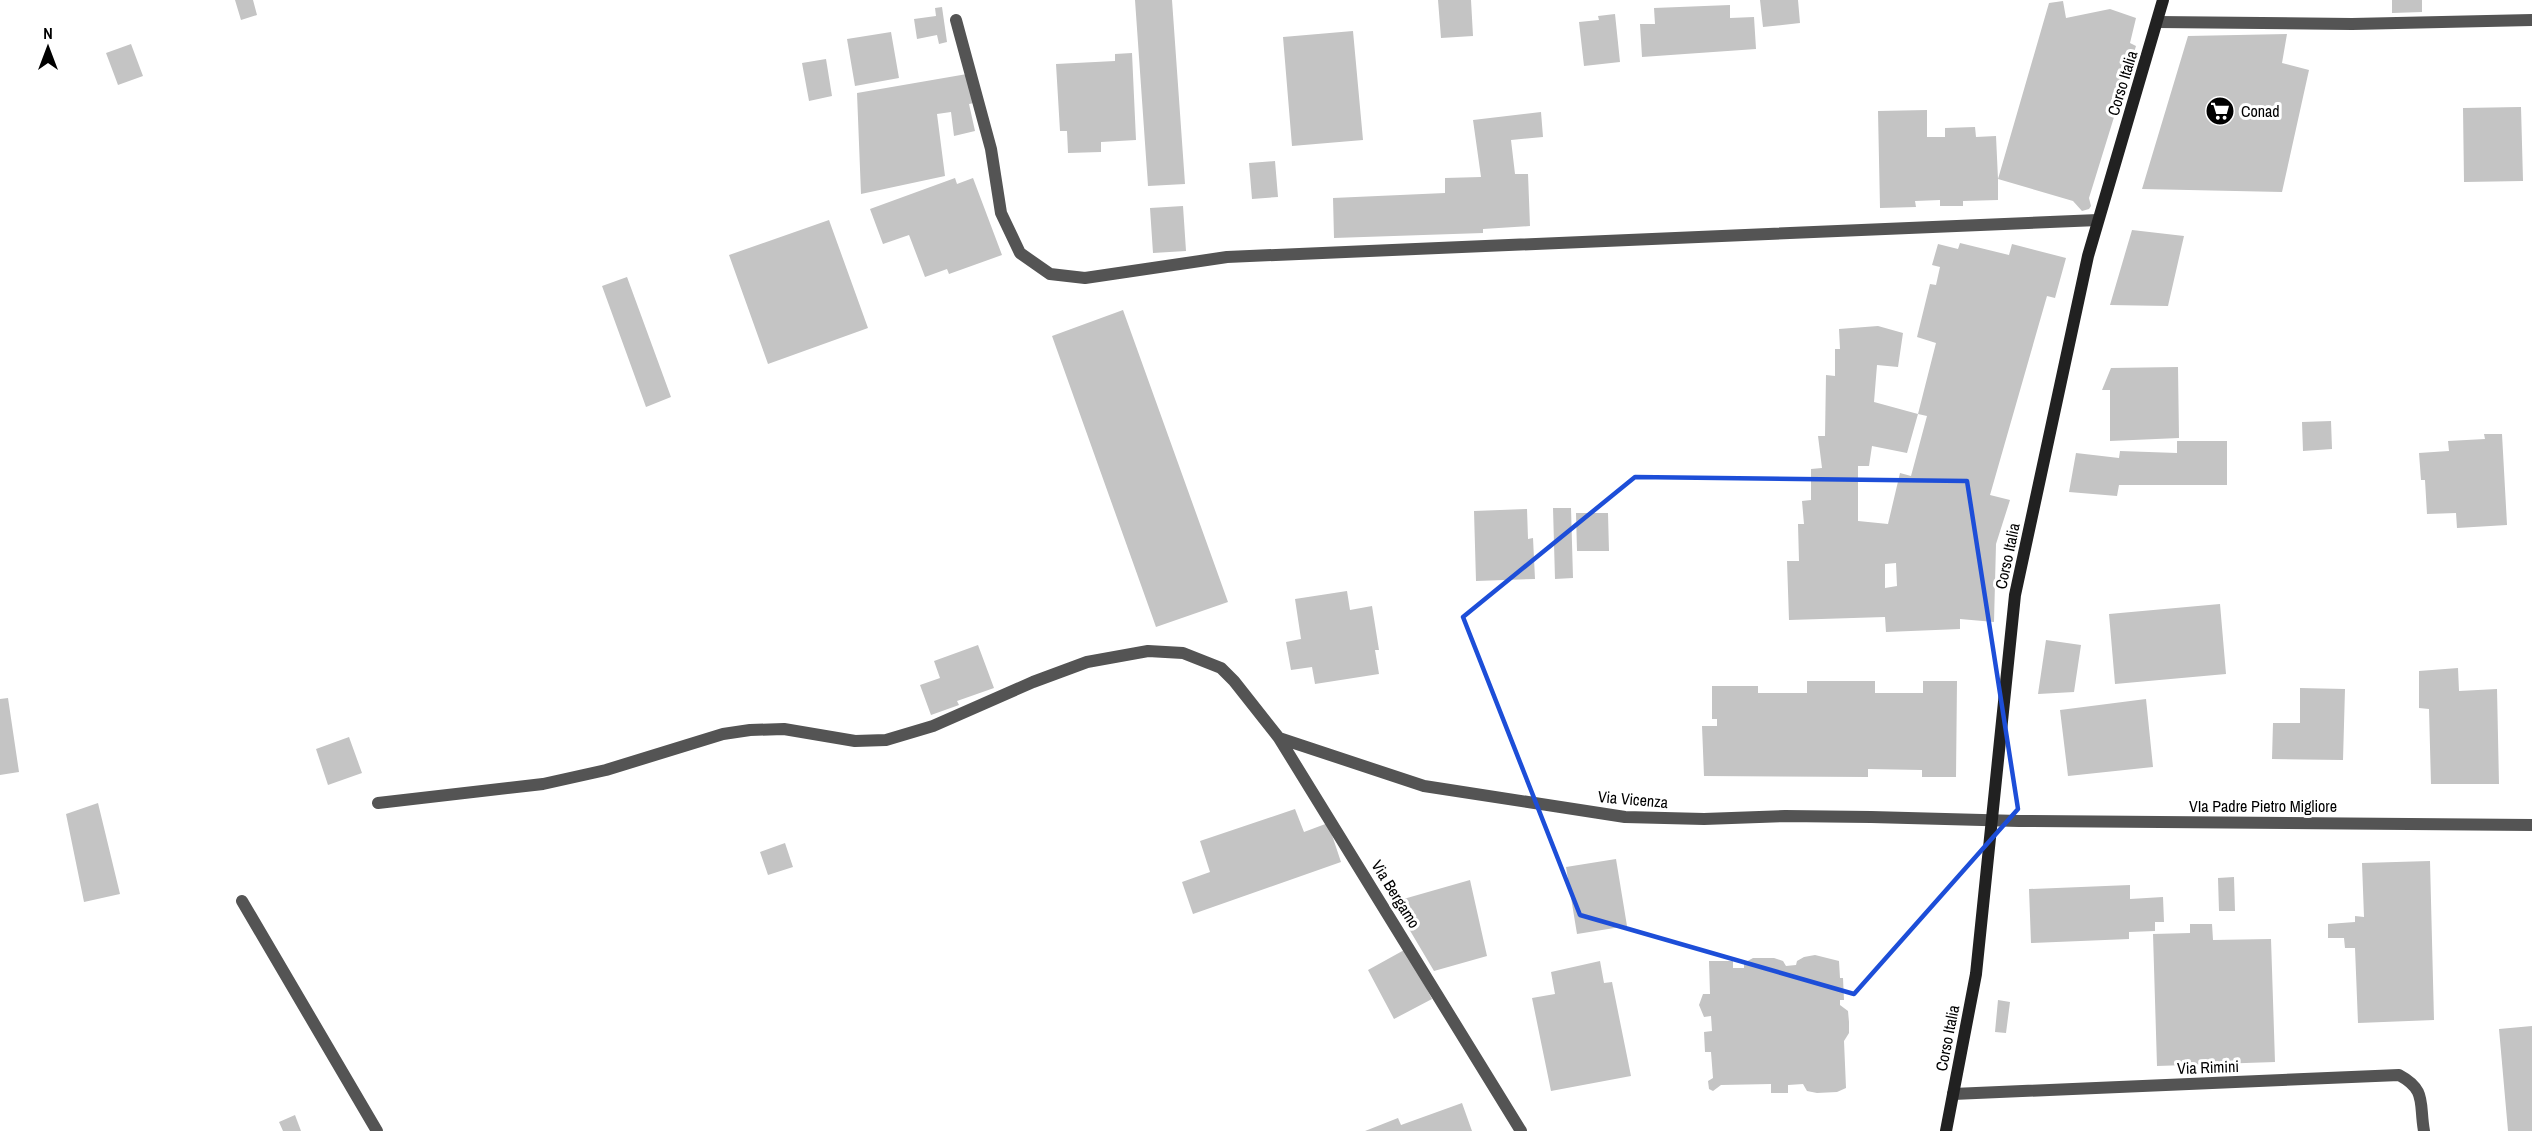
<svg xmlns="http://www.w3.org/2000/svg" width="2532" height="1131" font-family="'Archivo Narrow',sans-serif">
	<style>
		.building { fill: #c4c4c4; fill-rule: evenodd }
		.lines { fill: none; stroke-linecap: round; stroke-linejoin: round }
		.street { stroke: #545454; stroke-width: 12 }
		.secondary { stroke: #212121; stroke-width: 12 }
		.marked { fill: none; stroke: #1d4ed8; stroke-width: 4.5; stroke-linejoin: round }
		.labels { text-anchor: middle; stroke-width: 6; stroke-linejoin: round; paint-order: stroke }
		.street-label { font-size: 16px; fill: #000; stroke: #fff }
		.poi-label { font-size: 16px; fill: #000; stroke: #fff; text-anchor: start }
	</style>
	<rect width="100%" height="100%" fill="#fff"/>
	<path class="building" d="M235 0H253L257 15 241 20Z
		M1135 0H1172L1185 184 1148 186Z
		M1438 0H1471L1473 36 1441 38Z
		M1760 0H1798L1800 23 1763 27Z
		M2392 0H2422V12L2392 13Z
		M2063 1 2066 18 2110 9 2136 18 2130 43 2136 46 2089 198 2091 206 2089 209 2082 211 2073 201 1998 179V200L1963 201V206H1940V200L1915 201 1916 207 1880 208 1878 111 1927 110V137H1945V128L1975 127 1976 137 1996 136 1998 179 2049 3Z
		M1730 5V18L1754 17 1756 49 1642 57 1640 24H1655L1654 8Z
		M942 7 947 42 939 44 937 35 917 39 914 19 936 16 935 8Z
		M1615 14 1620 62 1584 66 1579 22 1599 20 1598 16Z
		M1353 31 1363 140 1292 146 1283 37Z
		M891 32 899 78 855 86 847 39Z
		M2287 34 2282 63 2309 70 2282 192 2142 189 2188 36Z
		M131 44 143 76 118 85 106 53Z
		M1132 53 1136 140 1101 142V152L1068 153 1067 131H1060L1056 64 1115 61V54Z
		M826 59 832 96 809 101 802 63Z
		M967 74 974 103 969 104 975 131 954 136 951 112 937 114 945 176 861 194 857 93Z
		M2521 107 2523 181 2464 182 2463 108Z
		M1541 112 1543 137 1511 140 1515 174H1528L1530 226 1483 229V233L1334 238 1333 198 1445 193V178L1481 177 1473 120Z
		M1275 161 1278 197 1252 199 1249 163Z
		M955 178 957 184 973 178 1002 255 949 274 947 269 925 277 909 235 883 244 870 209Z
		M1183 206 1186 251 1153 253 1150 208Z
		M829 220 868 328 768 364 729 255Z
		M2132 230 2184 236 2168 306 2110 305Z
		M1960 243 2009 255 2012 244 2066 258 2055 298 2047 296 1990 495 2010 500 1996 544 1994 622 1960 619V629L1886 632 1885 617 1789 620 1787 561H1799L1798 524H1804L1802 501 1811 500V469L1822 468 1818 436H1825L1826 375 1835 376V349H1840L1839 329 1878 326 1903 333 1898 367 1877 365 1874 402 1918 414 1907 453 1872 446 1869 466H1858V521L1888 524 1900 473 1911 476 1927 416 1918 414 1936 343 1917 337 1930 284 1936 285 1940 267 1932 265 1938 244 1958 249ZM1896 563 1897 586 1885 588V564Z
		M627 277 671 397 646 407 602 286Z
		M1123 310 1228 602 1156 627 1052 336Z
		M2178 367 2179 438 2110 441V390H2102L2111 368Z
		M2331 421 2332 449 2303 451 2302 422Z
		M2484 434H2502L2507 525 2457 528 2456 513 2427 514 2425 480H2421L2419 453 2449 451 2448 441 2485 439Z
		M2177 441H2227V485H2119L2117 496 2069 492 2076 453 2119 458 2120 451 2177 453Z
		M1553 508H1571L1573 578 1555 579Z
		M1527 509 1528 539 1533 538 1535 579 1476 581 1474 511Z
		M1576 513H1608L1609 551H1577Z
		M1347 591 1350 610 1372 606 1379 650H1375L1379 674 1315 684 1312 667 1291 670 1286 642 1301 639 1295 599Z
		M2220 604 2226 674 2115 684 2109 614Z
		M2046 640 2081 645 2074 692 2038 694Z
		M978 645 994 688 957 701 959 705 931 715 920 685 940 678 934 661Z
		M2458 668 2459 691 2497 689 2499 784H2431L2429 709 2419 708V671Z
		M1807 681H1875V693H1923V681H1957L1956 777H1922V770L1868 769V777L1704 776 1702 726H1717V719H1712V686H1758V693H1807Z
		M2300 688 2345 689 2343 760 2272 759 2273 723H2300Z
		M8 698 19 772 0 775V699Z
		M2146 699 2153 767 2068 776 2060 710Z
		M349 737 362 773 328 785 316 749Z
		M98 803 120 894 84 902 66 814Z
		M1295 809 1304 832 1328 823 1341 862 1193 914 1182 882 1210 872 1200 841Z
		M785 843 793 867 768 875 760 852Z
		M1616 859 1627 926 1577 934 1566 867Z
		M2430 861 2434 1020 2358 1023 2355 948H2345L2344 938H2328V924L2355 922V916L2364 917 2362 863Z
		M2234 877 2235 911H2219L2218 878Z
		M1470 880 1487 956 1434 971 1393 902Z
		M2130 885V899L2163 897 2164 922H2155V931L2129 932V939L2031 943 2029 889Z
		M2190 924H2212L2213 940 2271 939 2275 1062 2157 1066 2153 934 2190 933Z
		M1406 949 1432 999 1394 1019 1368 970Z
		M1815 955 1839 961 1840 978H1843L1844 1000H1840V1005L1848 1011 1849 1022V1033L1844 1041 1846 1088 1837 1092 1817 1093 1807 1091 1803 1084 1788 1085V1093H1771V1084L1721 1085 1713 1091 1709 1089 1708 1081 1713 1078 1711 1052H1705L1704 1032 1712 1031 1711 1016 1704 1017 1699 1005 1703 994H1710L1709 961H1733V968H1744V963L1753 958H1774L1783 961 1786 966 1796 965 1797 961 1804 957Z
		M1600 961 1604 983 1612 982 1631 1076 1551 1091 1532 998 1555 994 1551 972Z
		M1998 1000 2010 1002 2006 1033 1995 1032Z
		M2532 1026V1131H2508L2499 1029Z
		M1462 1103 1472 1131H1365L1398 1118 1401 1125Z
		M295 1115 301 1131H283L279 1122Z"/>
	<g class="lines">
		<path class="street" d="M956 20 991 149 1001 213 1020 253 1050 274 1085 278 1227 257 2098 220
			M2157 22 2352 24 2532 20
			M1279 738 1424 786 1625 817 1704 819 1785 816 1871 817 2019 821 2532 825
			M378 803 543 784 606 770 723 734 750 730 784 729 855 741 886 740 933 726 1033 682 1087 662 1148 651 1183 653 1221 668 1234 681 1279 738 1521 1131
			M242 901 377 1131
			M1953 1094 2399 1075C2427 1090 2419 1103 2424 1131"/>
		<path class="secondary" d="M1946 1131 1976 974 2015 595 2088 256 2163 0"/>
	</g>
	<path class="marked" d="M1635 477 1967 481 2018 809 1854 994 1580 915 1463 617Z"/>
	<defs>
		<g id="supermarket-disc" transform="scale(1.5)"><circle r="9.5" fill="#000" stroke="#fff"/><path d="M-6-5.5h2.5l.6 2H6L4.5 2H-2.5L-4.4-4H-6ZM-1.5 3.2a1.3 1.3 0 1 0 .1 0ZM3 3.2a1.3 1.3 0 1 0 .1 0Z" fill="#fff"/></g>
	</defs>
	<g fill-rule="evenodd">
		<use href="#supermarket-disc" x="2220" y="111"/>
	</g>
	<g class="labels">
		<g class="street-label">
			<text transform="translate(2122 83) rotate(-73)" y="6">Corso Italia</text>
			<text transform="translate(2007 556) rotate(-78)" y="6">Corso Italia</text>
			<text transform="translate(1633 799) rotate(5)" y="6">Via Vicenza</text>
			<text x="2263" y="812">VIa Padre Pietro Migliore</text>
			<text transform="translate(1396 894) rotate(58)" y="6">Via Bergamo</text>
			<text transform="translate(1947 1038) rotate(-79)" y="6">Corso Italia</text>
			<text transform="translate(2208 1067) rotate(-2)" y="6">Via Rimini</text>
		</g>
		<g class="poi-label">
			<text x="2241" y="117">Conad</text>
		</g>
	</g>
	<g transform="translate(48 48)" stroke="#ffffff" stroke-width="4.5" paint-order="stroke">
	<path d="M0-4.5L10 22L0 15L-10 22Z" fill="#000000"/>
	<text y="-9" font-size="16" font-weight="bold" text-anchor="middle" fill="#000000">N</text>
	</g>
</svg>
